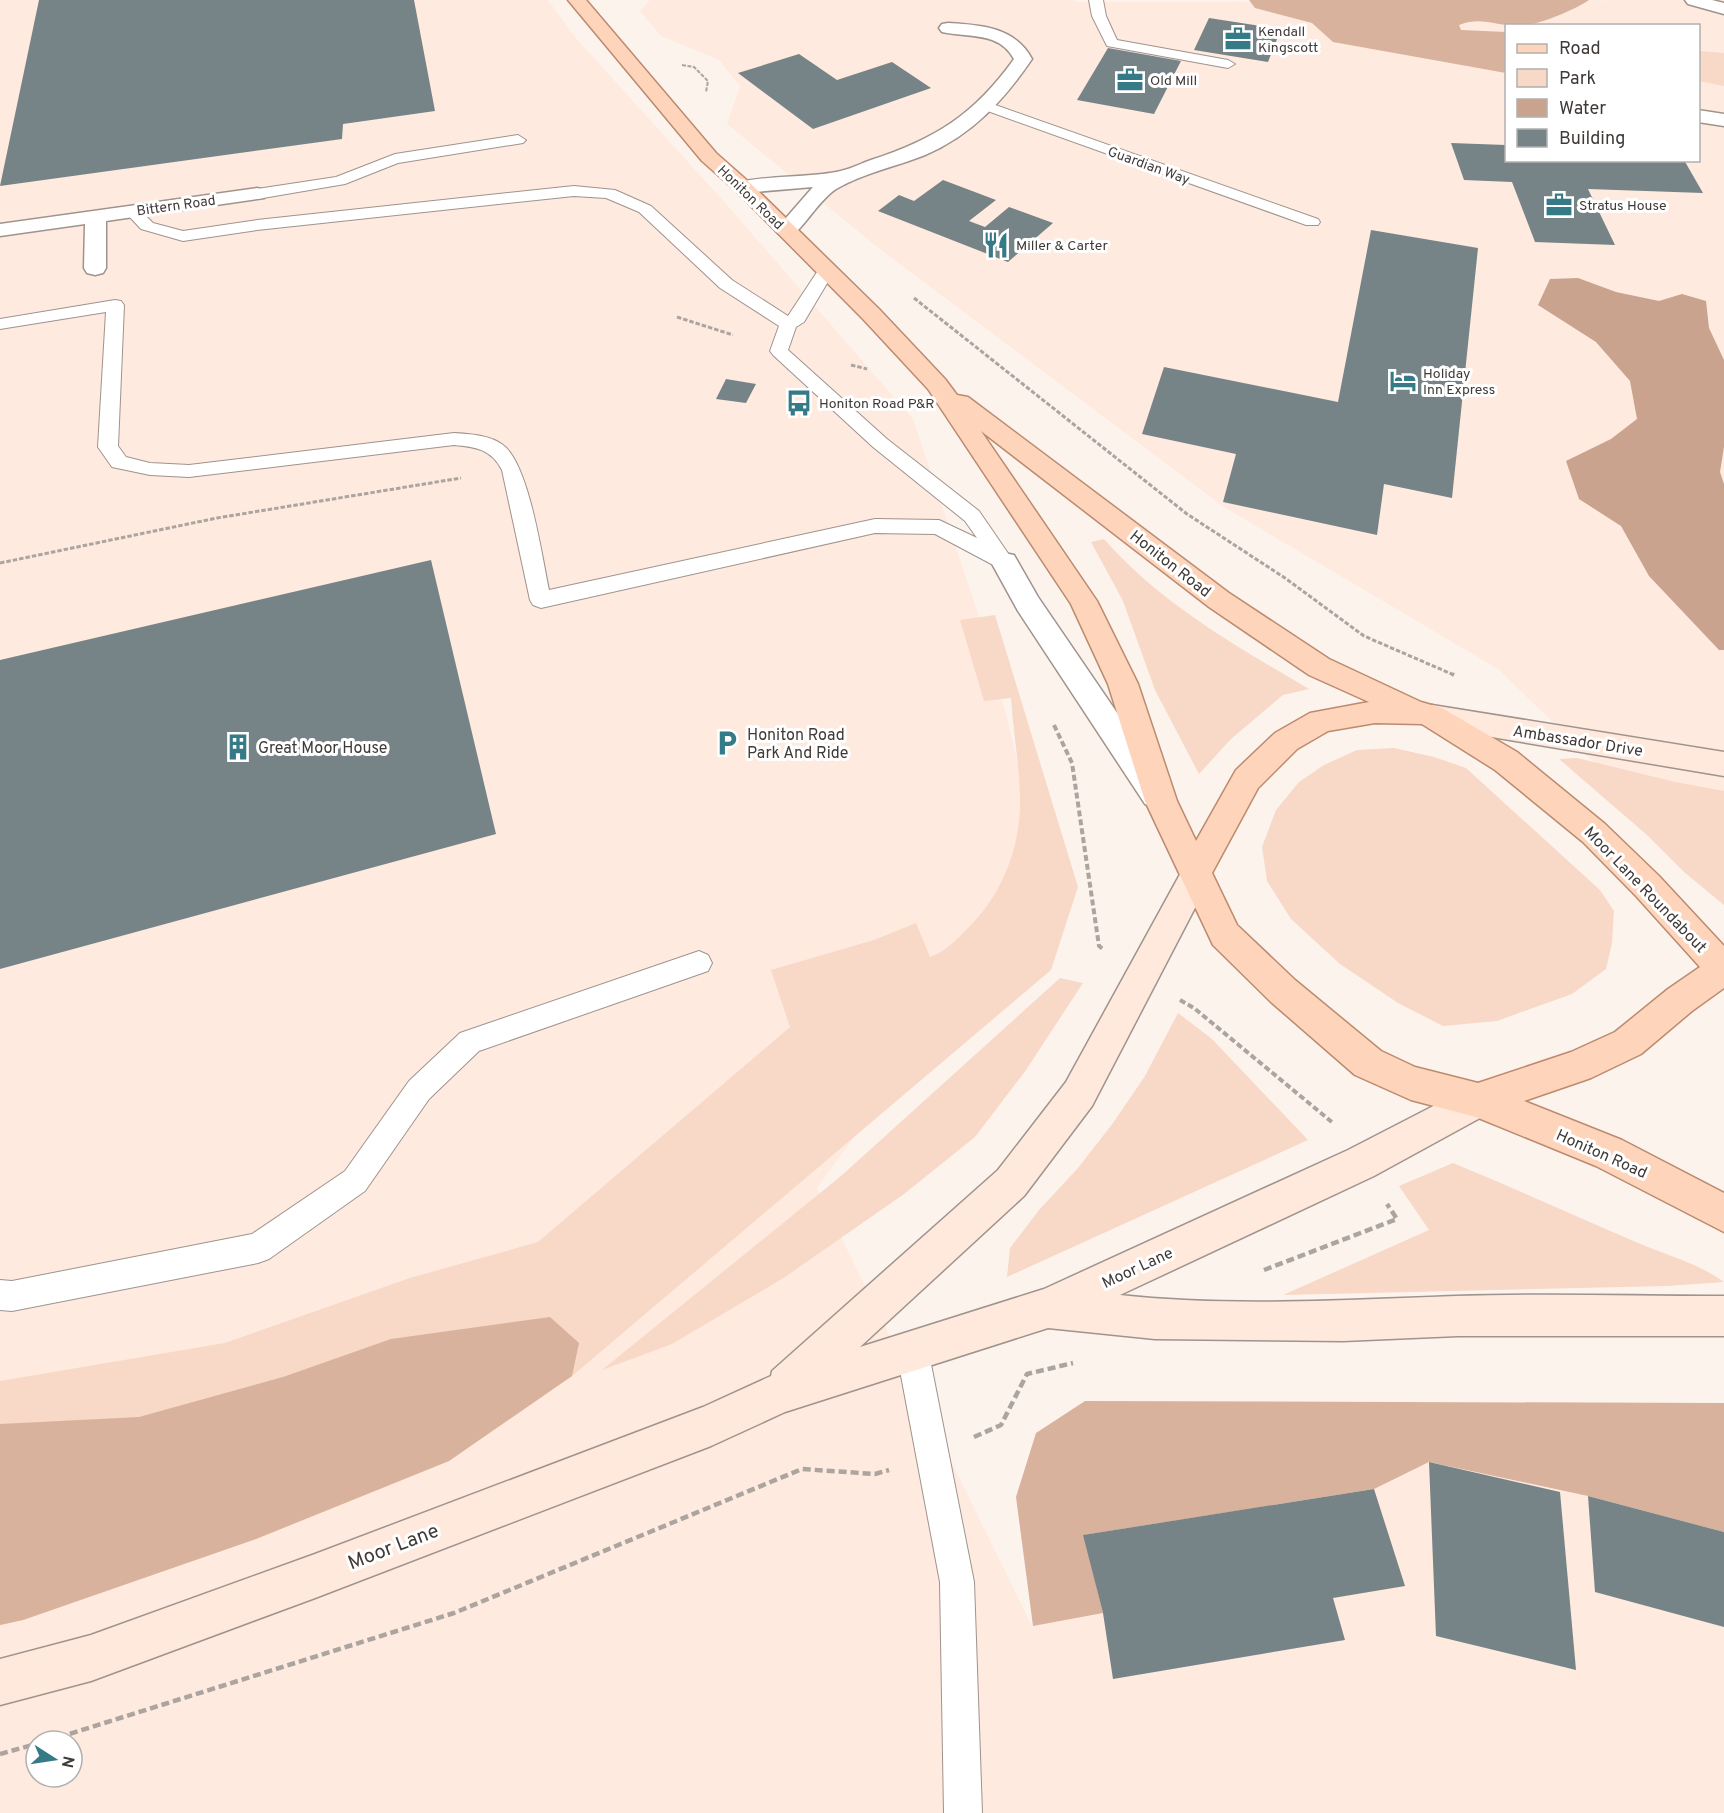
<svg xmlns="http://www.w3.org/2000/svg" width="1724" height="1813" font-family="Overpass,sans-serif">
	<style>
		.built { fill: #feeade; fill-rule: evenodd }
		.green { fill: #f8d8c6 }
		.forest { fill: #d8b29c }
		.water { fill: #c9a38e }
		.building { fill: #768487 }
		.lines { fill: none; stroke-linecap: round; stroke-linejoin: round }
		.service-casing { stroke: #9f938d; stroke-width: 2 }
		.minor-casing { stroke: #9f938d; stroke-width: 3 }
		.secondary-casing { stroke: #9f938d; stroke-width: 3 }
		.primary-casing { stroke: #bb8b70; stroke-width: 3 }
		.path-far3 { stroke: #aba49f; stroke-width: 2; stroke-dasharray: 4 1.5; stroke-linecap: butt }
		.path-far2 { stroke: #aba49f; stroke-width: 3; stroke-dasharray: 4.5 2; stroke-linecap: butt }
		.path-far1 { stroke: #aba49f; stroke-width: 4; stroke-dasharray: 6 3; stroke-linecap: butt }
		.path { stroke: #aba49f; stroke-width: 4.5; stroke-dasharray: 8 4; stroke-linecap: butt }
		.service { fill: #fff; fill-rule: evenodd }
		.minor { fill: #fff; fill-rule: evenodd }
		.secondary { fill: #ffe9dd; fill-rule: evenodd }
		.primary { fill: #fed4bb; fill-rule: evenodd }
		.labels { text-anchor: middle; stroke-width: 6; stroke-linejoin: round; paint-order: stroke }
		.far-poi-label { font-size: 14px; fill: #3f3a37; stroke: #fff; text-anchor: start }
		.far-street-label { font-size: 14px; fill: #3f3a37; stroke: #fff }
		.street-label { font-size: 16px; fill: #3f3a37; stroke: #fff }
		.poi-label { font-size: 16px; fill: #3f3a37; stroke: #fff; text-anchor: start }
		.near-street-label { font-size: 20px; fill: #3f3a37; stroke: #fff }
	</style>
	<rect width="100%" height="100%" fill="#fdf3ed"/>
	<path class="built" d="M0 0H548L575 37 727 205 913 419 991 652 1043 868 951 1003 817 1188 1032 1626 1103 1613 1083 1535 1374 1489 1429 1462 1588 1496 1724 1532V1813H0ZM36 1741H72V1777H36Z
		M650 0H1074L1078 2 1724 0V889L1498 669 1224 507 881 250 727 124 740 86 719 60 661 36 640 11ZM1506 26H1698V160H1506Z"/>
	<path class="green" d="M1699 51 1724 53V86L1699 81Z
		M1104 539C1161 604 1236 646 1309 689L1283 695 1231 739 1199 774 1155 690 1123 601 1091 542Z
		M995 615 1078 887 1051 970 572 1376 449 1461 256 1539 23 1620 0 1625V1381L225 1343 410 1278 538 1242 790 1027 771 970 874 940 916 923 930 957C947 951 957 939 969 927 1004 893 1022 842 1020 794 1019 762 1013 730 1011 698L984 701 960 620Z
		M1394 748 1434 757 1466 768 1600 890 1614 911 1612 943 1606 969 1572 994 1497 1021 1443 1026 1398 1003 1340 964 1291 919 1267 881 1262 847 1276 810 1299 782 1324 765 1357 750Z
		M1577 758 1675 782 1724 791V905L1684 872 1647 835 1559 759Z
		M1060 978 1083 983 1026 1070 975 1137 904 1194 785 1277 672 1344 602 1370 841 1176Z
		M1178 1013 1212 1039 1308 1140 1007 1277 1010 1248 1039 1210 1078 1168 1113 1123 1145 1076Z
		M1453 1163C1514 1188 1575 1216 1636 1242 1665 1255 1698 1263 1724 1282L1667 1286 1283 1295 1429 1230 1399 1186Z"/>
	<path class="forest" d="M1249 0H1589C1572 11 1539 25 1519 26 1496 26 1481 16 1459 25L1461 30 1506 32V73L1333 42 1312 23 1255 8Z
		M550 1317 579 1343 572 1376 449 1461 256 1539 23 1620 0 1625V1424L139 1417 283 1377 391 1339Z
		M1085 1401 1724 1403V1532L1588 1496 1429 1462 1374 1489 1084 1535 1103 1613 1033 1626 1016 1497 1036 1433Z"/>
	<path class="water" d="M1578 278 1616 292 1659 301 1682 294 1706 301 1709 328 1724 360V447L1720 472 1724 484V650H1719L1649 576 1621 526 1579 499 1566 461 1611 439 1637 419 1630 381 1596 342 1538 305 1550 279Z"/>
	<path class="building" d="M39 0H414L435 111 343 124 342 139 0 186Z
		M1209 18 1281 29 1268 62 1194 50Z
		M1108 48 1181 61 1154 114 1077 100Z
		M799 54 837 80 892 62 931 88 813 129 738 73Z
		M1451 143 1506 145V160H1684L1703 193 1588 189 1615 245 1535 242 1512 182 1464 180Z
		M943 180 996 200 969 221 985 227 1009 207 1053 223 1008 262 878 211 899 195 914 201Z
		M1371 230 1478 248 1452 498 1384 484 1377 535 1223 502 1236 454 1142 434 1164 367 1338 402Z
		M726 379 756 384 746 403 716 399Z
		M431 560 496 834 0 969V660Z
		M1429 1462 1560 1492 1576 1670 1436 1636Z
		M1374 1489 1405 1586 1333 1598 1345 1640 1113 1679 1103 1613 1083 1535Z
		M1588 1496 1724 1532V1627L1595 1592Z"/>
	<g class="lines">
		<g class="service-casing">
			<path id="service" d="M1089 0H1103L1106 16 1117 40 1228 60 1235 64 1228 68 1107 46 1092 16Z
				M987 102 1318 219 1320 222 1318 225H1306L982 109 980 106Z
				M518 135 526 140 523 143 398 163 345 184 257 199 249 194 257 189 336 177 395 154Z
				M574 186 615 190 651 206 732 280 788 316 821 266H833L835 270 804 322 796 327 788 350 887 439 979 511 1014 562 1011 567 1004 569 997 567 935 534 875 533 541 608 533 605 530 600 502 470C491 449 476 447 454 445L189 477 150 475 112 467 98 447 106 312 0 329V319L115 300 121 301 124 305 118 446 126 457 150 463 189 465 454 433C470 434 490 435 503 445 529 464 542 557 549 590L875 519 939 520 977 538 965 521 873 447 773 355 770 351 779 326 720 288 639 212 606 198 574 196 257 230 183 241 141 229 125 212 133 207 139 209 153 223 183 231 257 220Z
				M699 951 708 955 712 963 708 971 479 1051 429 1099 365 1191 269 1259 258 1263 12 1311 0 1310V1280L12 1281 252 1234 345 1171 409 1081 460 1033Z
				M912 1333 923 1338 928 1349 974 1582 982 1813H944L940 1582 896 1349 901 1338Z"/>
		</g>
		<g class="minor-casing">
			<path id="minor" d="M1685 0H1712L1724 3V14L1688 4Z
				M948 23C981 25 1015 27 1032 59 1004 100 972 135 925 155 895 167 863 173 836 189 819 200 802 230 792 235 787 237 783 236 779 234L775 230 779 226 813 187 743 193 736 191 733 187 736 183C768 175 803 178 836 172 848 170 860 164 871 160 935 139 974 115 1014 59 999 31 968 38 942 32L939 28 942 24Z
				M1698 110 1724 114V126L1698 122Z
				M257 188 264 190 267 194 264 198 106 221V268L103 273 95 275 87 273 84 268 85 224 0 236V224Z
				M1004 553 1014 555 1038 597 1167 786 1172 795 1167 804 1156 808 1145 804 1018 611 991 562 994 555Z"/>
		</g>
		<g class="secondary-casing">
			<path id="secondary" d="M1432 705 1724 752V776L1432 727 1422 724 1417 716 1422 708Z
				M1195 863 1206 867 1211 877 1092 1106 1024 1196 860 1347 1044 1289 1348 1150 1478 1083 1491 1088 1496 1100 1491 1112 1374 1176 1120 1295C1231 1307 1344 1300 1456 1296 1545 1293 1635 1296 1724 1296V1336H1458L1343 1341 1155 1339 1048 1328 785 1412 711 1446 315 1598 91 1681 0 1705V1659L91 1635 315 1554 703 1407 771 1376 772 1371 998 1170 1066 1082 1184 867Z"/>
		</g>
		<g class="primary-casing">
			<path id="primary" d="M568 0H586L716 153 750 183 879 309 945 379 957 395 968 397 1229 593 1329 659 1421 702 1442 708 1517 752 1605 824 1659 876 1724 946V988L1692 1011 1641 1054 1591 1078 1524 1101 1622 1140 1724 1193V1232L1596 1166 1476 1117 1411 1100 1355 1075 1271 1002 1213 945 1145 801 1108 684 1071 604 928 389 863 319 736 191 702 161ZM981 431 1209 607 1309 675 1369 702 1310 713 1275 733 1236 770 1196 841 1177 801 1138 684 1097 601ZM1375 723 1422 724 1495 770 1583 842 1636 896 1700 967 1668 989 1615 1032 1571 1052 1478 1083 1415 1067 1381 1051 1295 980 1237 925 1212 873 1258 788 1297 749 1328 731Z"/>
		</g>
		<path class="path-far3" d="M682 65 694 67 708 81 706 92"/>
		<path class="path-far2" d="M914 298 1187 514 1285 578 1364 636 1454 675
			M677 317 733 335
			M851 365 867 369
			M0 563 217 518 461 478"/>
		<path class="path-far1" d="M1452 674 1454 675
			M1054 725 1072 763 1099 946 1103 949
			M1180 1000 1194 1008 1333 1123"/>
		<path class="path" d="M1264 1270 1397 1219 1387 1204
			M974 1437 1001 1425 1027 1374 1073 1363
			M47 1741 454 1613 802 1469 875 1474 889 1470
			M0 1754 36 1744"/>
		<use href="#service" class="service"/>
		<use href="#minor" class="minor"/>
		<use href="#secondary" class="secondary"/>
		<use href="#primary" class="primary"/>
	</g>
	<defs>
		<g id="office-bare" transform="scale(2.07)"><path d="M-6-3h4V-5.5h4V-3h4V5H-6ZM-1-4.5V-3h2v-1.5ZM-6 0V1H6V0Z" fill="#347a87" stroke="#fff" stroke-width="2.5" paint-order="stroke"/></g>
		<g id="restaurant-bare" transform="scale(2.07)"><path d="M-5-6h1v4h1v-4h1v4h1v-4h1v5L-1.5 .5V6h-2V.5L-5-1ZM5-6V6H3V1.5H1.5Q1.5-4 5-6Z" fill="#347a87" stroke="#fff" stroke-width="2.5" paint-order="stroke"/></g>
		<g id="hotel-bare" transform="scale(2.07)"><path d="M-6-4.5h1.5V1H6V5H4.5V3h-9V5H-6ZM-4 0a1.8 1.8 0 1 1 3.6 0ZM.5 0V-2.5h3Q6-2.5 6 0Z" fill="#347a87" stroke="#fff" stroke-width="2.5" paint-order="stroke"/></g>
		<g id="bus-bare" transform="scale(2.07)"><path d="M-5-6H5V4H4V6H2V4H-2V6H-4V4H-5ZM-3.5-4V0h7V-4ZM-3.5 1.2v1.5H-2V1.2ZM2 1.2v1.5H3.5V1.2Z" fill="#347a87" stroke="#fff" stroke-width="2.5" paint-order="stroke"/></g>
		<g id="parking-bare" transform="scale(2.07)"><path d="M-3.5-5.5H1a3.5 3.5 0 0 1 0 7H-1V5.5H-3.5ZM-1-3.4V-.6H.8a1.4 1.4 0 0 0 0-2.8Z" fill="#347a87" stroke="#fff" stroke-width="2.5" paint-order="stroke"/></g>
		<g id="building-bare" transform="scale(2.07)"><path d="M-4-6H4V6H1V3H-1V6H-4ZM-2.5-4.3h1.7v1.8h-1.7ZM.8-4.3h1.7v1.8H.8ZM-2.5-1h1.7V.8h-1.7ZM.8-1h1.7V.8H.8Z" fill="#347a87" stroke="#fff" stroke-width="2.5" paint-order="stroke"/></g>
	</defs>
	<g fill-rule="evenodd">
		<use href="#office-bare" x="1238" y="39"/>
		<use href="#office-bare" x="1130" y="80"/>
		<use href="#office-bare" x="1559" y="205"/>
		<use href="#restaurant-bare" x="996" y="245"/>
		<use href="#hotel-bare" x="1403" y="381"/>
		<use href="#bus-bare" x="799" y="403"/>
		<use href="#parking-bare" x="727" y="743"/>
		<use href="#building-bare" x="238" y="747"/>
	</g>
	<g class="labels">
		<g class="far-poi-label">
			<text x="1258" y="36">Kendall<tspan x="1258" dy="16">Kingscott</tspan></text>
			<text x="1150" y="85">Old Mill</text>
			<text x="1579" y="210">Stratus House</text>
			<text x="1016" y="250">Miller &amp; Carter</text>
			<text x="1423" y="378">Holiday<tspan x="1423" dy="16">Inn Express</tspan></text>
			<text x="819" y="408">Honiton Road P&amp;R</text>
		</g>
		<g class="far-street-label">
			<text transform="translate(1149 165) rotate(20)" y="5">Guardian Way</text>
			<text transform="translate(751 197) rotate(44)" y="5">Honiton Road</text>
			<text transform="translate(176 205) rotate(-8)" y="5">Bittern Road</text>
		</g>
		<g class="street-label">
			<text transform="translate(1171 563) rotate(38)" y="6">Honiton Road</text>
			<text transform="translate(1578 740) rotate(9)" y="6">Ambassador Drive</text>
			<text transform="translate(1646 889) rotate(46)" y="6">Moor Lane Roundabout</text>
			<text transform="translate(1602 1153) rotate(24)" y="6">Honiton Road</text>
			<text transform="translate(1137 1267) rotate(-25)" y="6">Moor Lane</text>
		</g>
		<g class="poi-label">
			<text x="747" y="740">Honiton Road<tspan x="747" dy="18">Park And Ride</tspan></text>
			<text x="258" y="753">Great Moor House</text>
		</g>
		<g class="near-street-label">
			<text transform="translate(393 1546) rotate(-21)" y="7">Moor Lane</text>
		</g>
	</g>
	<rect x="1505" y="24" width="195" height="138" fill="#ffffff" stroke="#b2b0af" stroke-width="1.5"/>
	<rect x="1517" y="44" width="30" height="9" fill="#fed4bb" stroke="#b2b0af" stroke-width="1.5"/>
	<text x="1559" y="54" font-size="18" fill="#3f3a37">Road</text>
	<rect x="1517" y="69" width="30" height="18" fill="#f8d8c6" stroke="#b2b0af" stroke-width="1.5"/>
	<text x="1559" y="84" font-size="18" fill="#3f3a37">Park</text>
	<rect x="1517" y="99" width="30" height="18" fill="#c9a38e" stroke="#b2b0af" stroke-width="1.5"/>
	<text x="1559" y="114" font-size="18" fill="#3f3a37">Water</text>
	<rect x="1517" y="129" width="30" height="18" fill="#768487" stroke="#b2b0af" stroke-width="1.5"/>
	<text x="1559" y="144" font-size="18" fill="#3f3a37">Building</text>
	<g transform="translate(54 1759) rotate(102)"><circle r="28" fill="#ffffff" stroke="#b2b0af" stroke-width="1.5"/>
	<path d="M0-4.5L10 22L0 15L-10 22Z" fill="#347a87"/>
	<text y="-9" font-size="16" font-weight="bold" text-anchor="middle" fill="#3f3a37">N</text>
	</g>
</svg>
